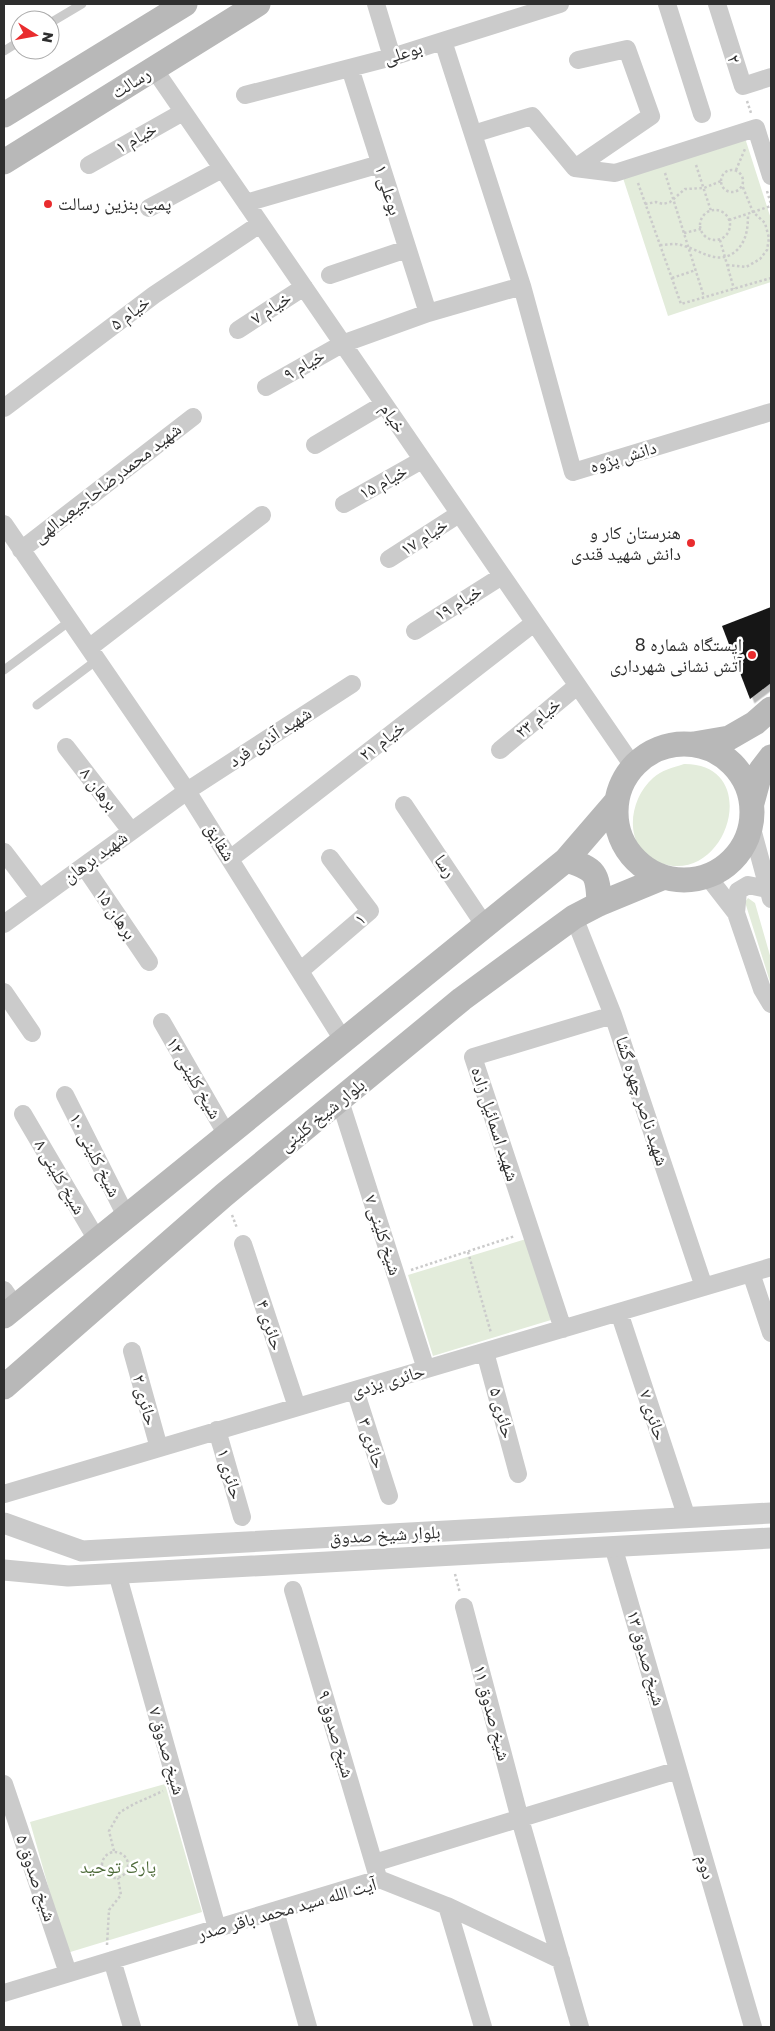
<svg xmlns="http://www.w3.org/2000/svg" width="775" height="2031" font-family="'Golos Text','Noto Naskh Arabic',sans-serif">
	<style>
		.green { fill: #e3ecdb }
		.building { fill: #151515; filter: url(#shadow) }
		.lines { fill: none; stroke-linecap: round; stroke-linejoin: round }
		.path { stroke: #cbcbcb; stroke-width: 2.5; stroke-dasharray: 2.5 2.5; stroke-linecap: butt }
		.service { stroke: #cbcbcb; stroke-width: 9 }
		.minor { stroke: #cbcbcb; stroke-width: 18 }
		.tertiary { stroke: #cbcbcb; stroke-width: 21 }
		.secondary { stroke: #b8b8b8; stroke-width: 25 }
		.poi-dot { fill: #e92c2e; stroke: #fff; stroke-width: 2 }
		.labels { text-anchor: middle; stroke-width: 5; stroke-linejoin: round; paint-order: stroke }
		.street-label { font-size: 18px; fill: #2e2e2e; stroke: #fff }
		.poi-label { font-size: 18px; fill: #2e2e2e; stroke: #fff; text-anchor: end }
		.park-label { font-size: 18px; fill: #4e6b3a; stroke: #fff }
	</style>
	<defs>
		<filter id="shadow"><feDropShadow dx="4.5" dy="4.5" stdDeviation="0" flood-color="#0004"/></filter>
	</defs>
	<rect width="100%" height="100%" fill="#fff"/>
	<path class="green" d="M745 138 771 219V282L668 316 623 178Z
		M684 764C764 763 728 887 660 863 623 850 627 801 653 778 662 770 672 768 684 764Z
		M748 898 755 903 771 959V985L745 902Z
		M526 1239 551 1320 433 1356 408 1275Z
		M165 1784 202 1912 67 1953 30 1822Z"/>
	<path class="building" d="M771 607V683L750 699 722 626Z"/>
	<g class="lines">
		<path class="path" d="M747 101 751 113
			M696 165 711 211
			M736 170 745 149
			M721 181a11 11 0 1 1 22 0a11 11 0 1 1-22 0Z
			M665 173 704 297
			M638 183 681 304 771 278
			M767 191 771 204
			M645 204 656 202 663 204 670 202 685 189 704 188 721 181
			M700 225a15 15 0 1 1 30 0a15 15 0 1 1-30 0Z
			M729 220 771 206
			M684 233 701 229
			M720 240 734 289
			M660 245C665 245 670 244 675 244 697 246 717 269 737 250 747 240 748 227 748 214
			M727 265 746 267 760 259 767 250 769 238 765 223 753 212 742 185
			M672 278 696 270
			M232 1215 237 1228
			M468 1252 491 1333
			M411 1270 515 1236
			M455 1574 460 1593
			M114 1851 109 1831 120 1812 134 1804 163 1791
			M102 1865a13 13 0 1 1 26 0a13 13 0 1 1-26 0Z
			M107 1945 109 1910 121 1895 118 1878"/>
		<path class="service" d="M50 23 82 4
			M4 51 20 41
			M4 670 70 621
			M37 705 97 660"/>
		<path class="minor" d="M376 4 392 57
			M667 4 702 114
			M717 4 743 86 771 77
			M443 41 522 286 573 472 771 412
			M350 68 428 313
			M154 69 633 766
			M245 95 392 57 560 4
			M473 134 532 116 575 168 651 116 627 49 578 60
			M89 165 183 112
			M575 168 615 173 756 128 771 176
			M246 203 380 164
			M149 208 222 169
			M330 275 407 249
			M238 330 304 287
			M266 387 342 344 428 313 522 286
			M4 408 154 295 260 224
			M315 445 384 404
			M344 504 422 460
			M4 524 187 791 343 1040
			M21 550 193 417
			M389 559 459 514
			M415 631 502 576
			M89 648 262 515
			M66 747 131 831
			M500 750 577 686
			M404 805 485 926
			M751 825 771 899
			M4 852 39 898
			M230 859 534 623
			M84 866 149 962
			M708 877 736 913 762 989 771 1004
			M736 913 738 891 748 885 768 889
			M574 917 613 1015 704 1287
			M4 924 187 791 352 684
			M300 971 370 911 330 858
			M4 992 32 1033
			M162 1022 227 1135
			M65 1095 126 1216
			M340 1101 426 1369
			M23 1114 97 1240
			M243 1244 297 1407
			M751 1273 771 1333
			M4 1290 15 1306
			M619 1312 687 1518
			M563 1329 473 1057 613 1015
			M132 1351 159 1448
			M485 1352 518 1474
			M355 1390 389 1496
			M217 1430 242 1517
			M4 1494 771 1267
			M613 1546 753 2027
			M117 1573 217 1928
			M293 1590 377 1874
			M464 1607 520 1819 580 2027
			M4 1784 68 1973
			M374 1863 678 1770
			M447 1906 483 2027
			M275 1911 308 2027
			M112 1960 132 2027
			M4 1993 379 1879 447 1906 561 1960"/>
		<path class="tertiary" d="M4 1523 82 1551 771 1513
			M4 1570 68 1576 771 1538"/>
		<path class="secondary" d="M4 115 185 4
			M4 162 258 4
			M616 812a68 68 0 1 1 136 0a68 68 0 1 1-136 0Z
			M694 744 729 738 755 723 771 709
			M752 803 761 770 771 757
			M566 860C596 869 598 873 599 904
			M4 1316 566 860 616 802
			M4 1387 224 1195 462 999 574 917 599 904 662 878"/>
	</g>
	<g class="poi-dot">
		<circle cx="48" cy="204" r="5"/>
		<circle cx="691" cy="543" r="5"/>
		<circle cx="752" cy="655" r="5"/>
	</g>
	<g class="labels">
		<g class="street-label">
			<text transform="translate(403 53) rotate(-17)" y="6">بوعلی</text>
			<text transform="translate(734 59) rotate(73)" y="6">۲</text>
			<text transform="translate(131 83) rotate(-32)" y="6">رسالت</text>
			<text transform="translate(136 138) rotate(-29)" y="6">خیام ۱</text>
			<text transform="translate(388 190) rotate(73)" y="6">۱ بوعلی</text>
			<text transform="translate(271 308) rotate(-33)" y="6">خیام ۷</text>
			<text transform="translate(130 313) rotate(-37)" y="6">خیام ۵</text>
			<text transform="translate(304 365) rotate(-30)" y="6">خیام ۹</text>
			<text transform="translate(393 418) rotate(56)" y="6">خیام</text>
			<text transform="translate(623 457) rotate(-17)" y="6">دانش پژوه</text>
			<text transform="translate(383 482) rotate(-29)" y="6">خیام ۱۵</text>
			<text transform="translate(107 483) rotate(-38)" y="6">شهید محمدرضاحاجیعبدالهی</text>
			<text transform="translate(424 537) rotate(-33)" y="6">خیام ۱۷</text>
			<text transform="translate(458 603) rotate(-32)" y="6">خیام ۱۹</text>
			<text transform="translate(538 718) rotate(-39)" y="6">خیام ۲۳</text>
			<text transform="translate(270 737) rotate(-33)" y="6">شهید آذری فرد</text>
			<text transform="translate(382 741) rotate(-38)" y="6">خیام ۲۱</text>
			<text transform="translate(99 789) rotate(52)" y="6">برهان ۸</text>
			<text transform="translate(220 842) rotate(58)" y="6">شقایق</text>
			<text transform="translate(95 857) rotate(-36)" y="6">شهید برهان</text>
			<text transform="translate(445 866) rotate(56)" y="6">رسا</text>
			<text transform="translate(116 914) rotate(56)" y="6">برهان ۱۵</text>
			<text transform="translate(360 919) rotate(-42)" y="6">۱</text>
			<text transform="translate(194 1078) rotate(60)" y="6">شیخ کلینی ۱۲</text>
			<text transform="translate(642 1101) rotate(72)" y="6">شهید ناصر چهره گشا</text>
			<text transform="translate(322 1115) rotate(-39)" y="6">بلوار شیخ کلینی</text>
			<text transform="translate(495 1124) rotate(72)" y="6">شهید اسمائیل زاده</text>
			<text transform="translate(95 1155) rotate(63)" y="6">شیخ کلینی ۱۰</text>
			<text transform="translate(60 1177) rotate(60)" y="6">شیخ کلینی ۸</text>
			<text transform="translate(383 1235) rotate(72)" y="6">شیخ کلینی ۷</text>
			<text transform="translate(270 1325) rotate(72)" y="6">حائری ۴</text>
			<text transform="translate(388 1381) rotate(-16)" y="6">حائری یزدی</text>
			<text transform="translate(145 1400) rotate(75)" y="6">حائری ۲</text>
			<text transform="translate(502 1413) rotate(75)" y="6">حائری ۵</text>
			<text transform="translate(653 1415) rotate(72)" y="6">حائری ۷</text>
			<text transform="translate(372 1443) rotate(72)" y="6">حائری ۳</text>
			<text transform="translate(230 1474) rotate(74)" y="6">حائری ۱</text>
			<text transform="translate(385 1535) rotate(-3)" y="6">بلوار شیخ صدوق</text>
			<text transform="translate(646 1658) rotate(74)" y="6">شیخ صدوق ۱۳</text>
			<text transform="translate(492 1713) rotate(75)" y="6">شیخ صدوق ۱۱</text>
			<text transform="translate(336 1734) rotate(74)" y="6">شیخ صدوق ۹</text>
			<text transform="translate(167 1751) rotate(74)" y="6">شیخ صدوق ۷</text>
			<text transform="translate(706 1867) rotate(74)" y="6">دوم</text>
			<text transform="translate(36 1878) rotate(71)" y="6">شیخ صدوق ۵</text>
			<text transform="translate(287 1909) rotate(-16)" y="6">آیت الله سید محمد باقر صدر</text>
		</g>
		<g class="poi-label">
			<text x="58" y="210" text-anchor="start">پمپ بنزین رسالت</text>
			<text x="681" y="539">هنرستان کار و<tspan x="681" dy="21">دانش شهید قندی</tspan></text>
			<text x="742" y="651">ایستگاه شماره 8<tspan x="742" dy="21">آتش نشانی شهرداری</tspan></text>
		</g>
		<g class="park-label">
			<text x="118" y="1873">پارک توحید</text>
		</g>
	</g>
	<rect width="775" height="2031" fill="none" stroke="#2e2e2e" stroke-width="10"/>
	<g transform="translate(35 35) rotate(101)"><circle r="24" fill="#ffffff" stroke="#ababab"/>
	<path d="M0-4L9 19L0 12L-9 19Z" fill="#e92c2e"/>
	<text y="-8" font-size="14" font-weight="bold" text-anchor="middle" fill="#2e2e2e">N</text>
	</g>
</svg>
